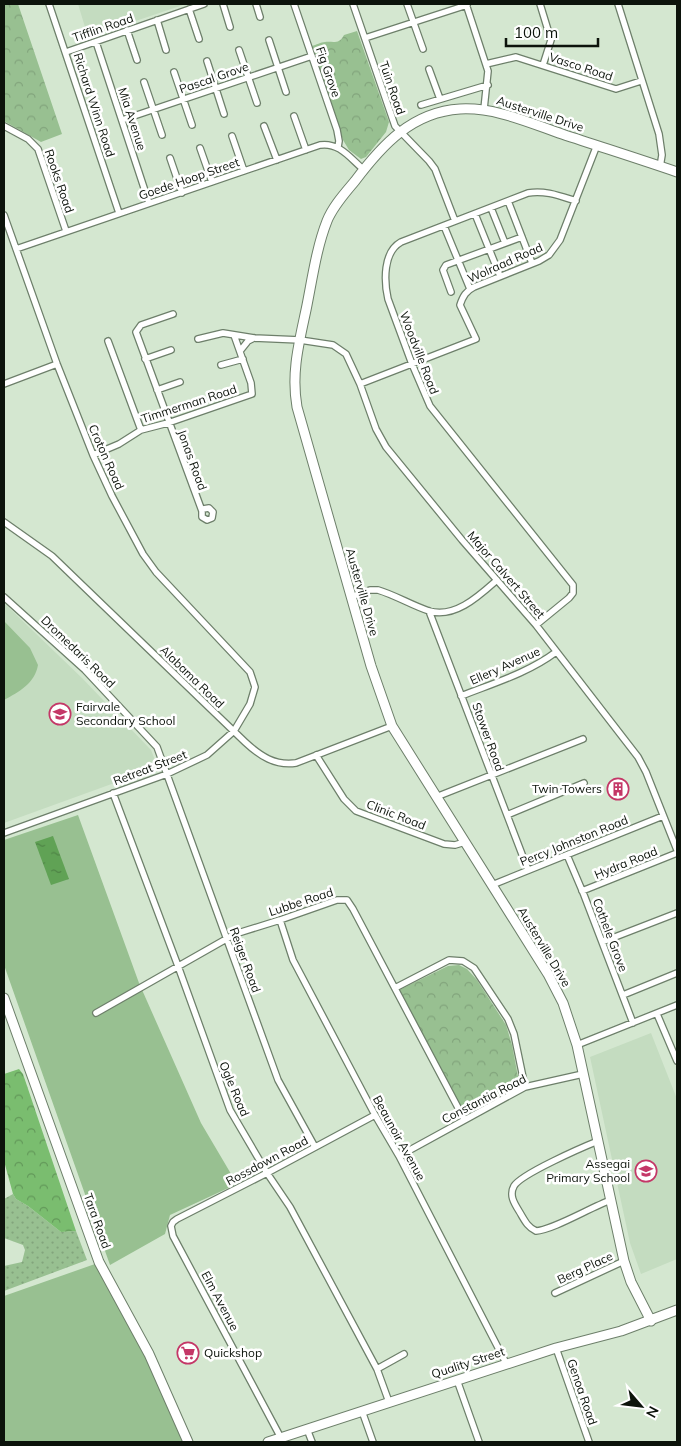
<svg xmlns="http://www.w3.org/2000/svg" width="681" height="1446" font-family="Mulish,sans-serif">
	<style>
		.built { fill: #c4dcc0 }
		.grass { fill: url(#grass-dots) }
		.forest { fill: url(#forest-crowns) }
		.park { fill: url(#park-crowns) }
		.garden { fill: #98c091 }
		.water { fill: url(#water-ripples) }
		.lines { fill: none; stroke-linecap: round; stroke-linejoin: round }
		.street-casing { stroke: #6d7f6a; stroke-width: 8 }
		.secondary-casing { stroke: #6d7f6a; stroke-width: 11 }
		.street { stroke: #fff; stroke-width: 5.5 }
		.secondary { stroke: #fff; stroke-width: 9 }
		.labels { text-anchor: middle; stroke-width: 5; stroke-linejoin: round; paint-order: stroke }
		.street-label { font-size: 12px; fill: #0c130b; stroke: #fff }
		.poi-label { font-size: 12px; fill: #0c130b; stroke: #fff; text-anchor: start }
	</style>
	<defs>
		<pattern id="grass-dots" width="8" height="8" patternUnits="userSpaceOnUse" patternTransform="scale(1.25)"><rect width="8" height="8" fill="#98c091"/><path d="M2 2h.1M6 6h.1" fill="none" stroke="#82a47c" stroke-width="1.8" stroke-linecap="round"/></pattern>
		<pattern id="forest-crowns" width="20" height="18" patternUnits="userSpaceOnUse" patternTransform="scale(1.25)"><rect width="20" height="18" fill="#7abd6f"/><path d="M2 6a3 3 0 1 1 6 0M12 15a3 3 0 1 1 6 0" fill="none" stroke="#629859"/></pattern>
		<pattern id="park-crowns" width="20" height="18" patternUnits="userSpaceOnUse" patternTransform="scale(1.25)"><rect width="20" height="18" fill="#98c091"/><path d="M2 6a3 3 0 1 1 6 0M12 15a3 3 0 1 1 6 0" fill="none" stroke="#82a47c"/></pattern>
		<pattern id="water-ripples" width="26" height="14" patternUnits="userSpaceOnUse" patternTransform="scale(1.25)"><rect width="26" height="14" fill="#60a255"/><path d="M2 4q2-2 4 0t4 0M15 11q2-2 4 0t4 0" fill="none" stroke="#4e8345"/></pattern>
	</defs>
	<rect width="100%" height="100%" fill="#d4e7d0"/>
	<path class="built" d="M78 4H186L88 37Z
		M4 603 82 678 151 750 157 765 153 769 4 823Z
		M651 1033 677 1099V1259L641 1274 630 1243 590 1057Z"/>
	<path class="grass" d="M13 1194 16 1199 28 1206 61 1232 76 1231 87 1260 4 1291V1266L22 1262 25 1250 23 1245 4 1238V1199Z"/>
	<path class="forest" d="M19 1069 23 1074 76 1231 61 1232 28 1206 16 1199 13 1194 4 1161V1074Z"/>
	<path class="park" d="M4 4H18L62 134 41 142 4 121Z
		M357 31 389 122 386 132 366 157 361 159 349 150 343 140 312 46C316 45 321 42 325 42 333 41 339 45 344 35Z
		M459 965 467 969 477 980 506 1025 512 1045 519 1082 518 1088 468 1114 463 1111 399 990 448 966Z"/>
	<path class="garden" d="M4 621 30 648 38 665C35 683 19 692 4 700Z
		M78 815 139 983 201 1123 237 1184 170 1215 165 1234 110 1265 4 965V840Z
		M95 1264 148 1353 188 1442H4V1296Z"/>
	<path class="water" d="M53 836 69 879 51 885 35 842Z"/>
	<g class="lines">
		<g class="street-casing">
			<path id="street" d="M49 4 119 213
				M223 4 230 27
				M256 4 260 17
				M294 4 337 130 339 141 338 147
				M353 4 395 126 429 161 435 169 455 221
				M407 4 423 49
				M466 4 488 71 484 109
				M540 4 551 40 543 65
				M618 4 659 134 662 155 660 167
				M189 9 199 39
				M157 20 166 50
				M127 30 137 60
				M365 38 467 5
				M269 40 286 92
				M96 42 149 203
				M239 50 257 103
				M66 52 204 4
				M207 61 224 114
				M486 64 516 57 616 89 641 81
				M429 69 440 99
				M174 72 192 125
				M144 82 162 135
				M421 105 488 85
				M294 116 306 150
				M122 120 312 56
				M4 126 28 139 38 149 66 231
				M264 126 277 160
				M232 136 244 171
				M200 148 212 182
				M170 158 182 193
				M508 201 532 263
				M491 208 505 243
				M475 214 500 276
				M4 215 57 364 93 455 112 496 143 554 156 572 250 672 255 687 250 704 234 731 207 755 167 774 4 833
				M444 226 470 289
				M16 249 320 145C339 142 350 158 363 169
				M451 292 443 270 446 265 522 237
				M173 314 141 325 136 332 202 511V517L207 520 212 518 213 512 209 508 203 509 202 511
				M198 339 223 333 254 338 300 340 333 345 346 354 360 384 376 429 386 447 462 540 536 625 638 757 646 772 677 850
				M108 341 141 430
				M240 351 248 341 254 338
				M145 359 171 350
				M221 365 243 359
				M4 384 57 364
				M360 384 476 339 460 305C463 296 466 291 474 287L539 261 549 255 560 240 597 145
				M157 390 180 382
				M93 455 119 444 141 430 168 423 252 394 251 383 234 335
				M4 522 52 556 245 742C260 756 275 766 296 763L392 726
				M4 597 85 670 157 747 278 1080 315 1147
				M351 597 370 590H378C395 595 411 605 429 611 455 619 480 595 497 580
				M429 611 528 870
				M536 625 569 598 573 593V585L430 406 412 364 388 299C384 281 383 252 401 242L528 193C545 190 560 196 576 201
				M461 696C494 683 528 673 556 652
				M316 755 344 799 356 811 444 844 455 845 465 842
				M113 793 178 966 230 1110 267 1173 290 1207 377 1369 389 1402
				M436 797 583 739
				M507 815 584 783
				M567 855 584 895 633 1023
				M492 885 663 816
				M582 891 677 853
				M280 920 293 960 375 1115 399 1156 506 1363
				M602 942 677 913
				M395 988 449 960 463 961 474 968 508 1019 514 1034 525 1087
				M623 995 677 973
				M96 1013 235 934 280 920 337 900H347L353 909 464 1119
				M657 1014 677 1061
				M577 1045 677 1005
				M598 1141C583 1147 521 1174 514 1186 509 1195 514 1203 519 1211 524 1219 527 1227 536 1231 553 1230 591 1207 611 1200
				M399 1156 525 1087 583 1074
				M555 1293 624 1261
				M556 1348 589 1442
				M377 1369 404 1354
				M457 1380 479 1442
				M362 1411 373 1442
				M307 1429 312 1442
				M281 1438 173 1236 171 1226 173 1222 177 1219 267 1173 375 1115"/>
		</g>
		<g class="secondary-casing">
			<path id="secondary" d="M4 998 99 1262 149 1354 188 1442
				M651 1321 631 1282 624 1261 577 1045 563 1003 548 974 392 726 371 666 297 407C291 373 299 343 306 310 312 281 316 249 327 221 333 206 345 193 355 181 382 145 412 112 460 109 495 107 530 123 562 134 601 147 639 159 677 172
				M268 1442 556 1348 621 1331 677 1310"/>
		</g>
		<use href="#street" class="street"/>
		<use href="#secondary" class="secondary"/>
	</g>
	<defs>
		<g id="school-ring" transform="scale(1.125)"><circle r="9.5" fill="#fff" stroke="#c43767" stroke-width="1.5"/><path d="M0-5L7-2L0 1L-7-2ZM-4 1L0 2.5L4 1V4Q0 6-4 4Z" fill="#c43767"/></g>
		<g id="building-ring" transform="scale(1.125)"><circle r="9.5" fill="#fff" stroke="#c43767" stroke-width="1.5"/><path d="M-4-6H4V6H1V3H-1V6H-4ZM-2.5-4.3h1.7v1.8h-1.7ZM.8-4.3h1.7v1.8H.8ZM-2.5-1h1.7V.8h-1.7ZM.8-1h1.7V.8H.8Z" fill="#c43767"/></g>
		<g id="supermarket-ring" transform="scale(1.125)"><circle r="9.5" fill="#fff" stroke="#c43767" stroke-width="1.5"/><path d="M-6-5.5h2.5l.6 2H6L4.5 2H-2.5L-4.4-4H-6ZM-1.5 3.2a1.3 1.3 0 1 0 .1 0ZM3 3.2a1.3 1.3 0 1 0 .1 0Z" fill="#c43767"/></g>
	</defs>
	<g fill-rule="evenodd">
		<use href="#school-ring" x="60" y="714"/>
		<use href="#building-ring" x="618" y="789"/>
		<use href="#school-ring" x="646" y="1171"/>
		<use href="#supermarket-ring" x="188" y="1353"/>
	</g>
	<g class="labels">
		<g class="street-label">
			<text transform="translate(103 28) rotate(-19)" y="4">Tifflin Road</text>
			<text transform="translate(581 67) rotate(18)" y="4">Vasco Road</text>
			<text transform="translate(328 72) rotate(71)" y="4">Fig Grove</text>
			<text transform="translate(214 78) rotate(-19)" y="4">Pascal Grove</text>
			<text transform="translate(392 88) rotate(71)" y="4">Tuin Road</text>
			<text transform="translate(94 105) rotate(72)" y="4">Richard Winn Road</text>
			<text transform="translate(540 114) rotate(18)" y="4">Austerville Drive</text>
			<text transform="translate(132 119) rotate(72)" y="4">Mia Avenue</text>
			<text transform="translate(189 179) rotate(-19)" y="4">Goede Hoop Street</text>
			<text transform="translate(59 181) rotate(71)" y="4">Rooks Road</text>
			<text transform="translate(505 263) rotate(-24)" y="4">Wolraad Road</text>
			<text transform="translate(419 353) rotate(69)" y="4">Woodville Road</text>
			<text transform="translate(189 404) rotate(-18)" y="4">Timmerman Road</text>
			<text transform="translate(106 457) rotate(66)" y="4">Croton Road</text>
			<text transform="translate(192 460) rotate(70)" y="4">Jonas Road</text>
			<text transform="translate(506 575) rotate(49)" y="4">Major Calvert Street</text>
			<text transform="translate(362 592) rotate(74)" y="4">Austerville Drive</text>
			<text transform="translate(78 652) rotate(44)" y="4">Dromedaris Road</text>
			<text transform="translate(505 666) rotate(-24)" y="4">Ellery Avenue</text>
			<text transform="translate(192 677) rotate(44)" y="4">Alabama Road</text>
			<text transform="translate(488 737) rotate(70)" y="4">Stower Road</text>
			<text transform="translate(150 768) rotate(-21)" y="4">Retreat Street</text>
			<text transform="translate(396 815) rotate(21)" y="4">Clinic Road</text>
			<text transform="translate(574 841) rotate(-22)" y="4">Percy Johnston Road</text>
			<text transform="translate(626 863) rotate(-22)" y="4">Hydra Road</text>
			<text transform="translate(301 902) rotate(-18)" y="4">Lubbe Road</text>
			<text transform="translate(610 935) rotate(69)" y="4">Cothele Grove</text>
			<text transform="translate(544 947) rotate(59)" y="4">Austerville Drive</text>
			<text transform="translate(245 960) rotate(70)" y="4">Reiger Road</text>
			<text transform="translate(234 1089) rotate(67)" y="4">Ogle Road</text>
			<text transform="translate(484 1099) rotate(-27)" y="4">Constantia Road</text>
			<text transform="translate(399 1138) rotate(61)" y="4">Beaunoir Avenue</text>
			<text transform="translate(267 1161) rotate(-28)" y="4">Rossdown Road</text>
			<text transform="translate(97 1221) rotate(70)" y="4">Tara Road</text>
			<text transform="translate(585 1268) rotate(-25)" y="4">Berg Place</text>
			<text transform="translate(220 1301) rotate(62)" y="4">Elm Avenue</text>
			<text transform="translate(468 1363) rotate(-18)" y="4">Quality Street</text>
			<text transform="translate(582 1392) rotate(71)" y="4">Genoa Road</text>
		</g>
		<g class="poi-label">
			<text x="76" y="711">Fairvale<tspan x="76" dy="14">Secondary School</tspan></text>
			<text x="602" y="793" text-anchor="end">Twin Towers</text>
			<text x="630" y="1168" text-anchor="end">Assegai<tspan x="630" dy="14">Primary School</tspan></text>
			<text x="204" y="1357">Quickshop</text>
		</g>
	</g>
	<rect width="681" height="1446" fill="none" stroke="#0c130b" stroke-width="10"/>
	<g transform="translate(641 1406) rotate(118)" stroke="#ffffff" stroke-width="4" paint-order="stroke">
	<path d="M0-4L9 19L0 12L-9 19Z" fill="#0c130b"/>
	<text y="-8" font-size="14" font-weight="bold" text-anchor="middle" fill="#0c130b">N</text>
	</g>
	<path d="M506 38v8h92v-8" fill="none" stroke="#0c130b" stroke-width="2.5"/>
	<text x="514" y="38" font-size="15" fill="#0c130b" stroke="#ffffff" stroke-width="4" paint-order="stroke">100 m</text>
</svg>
